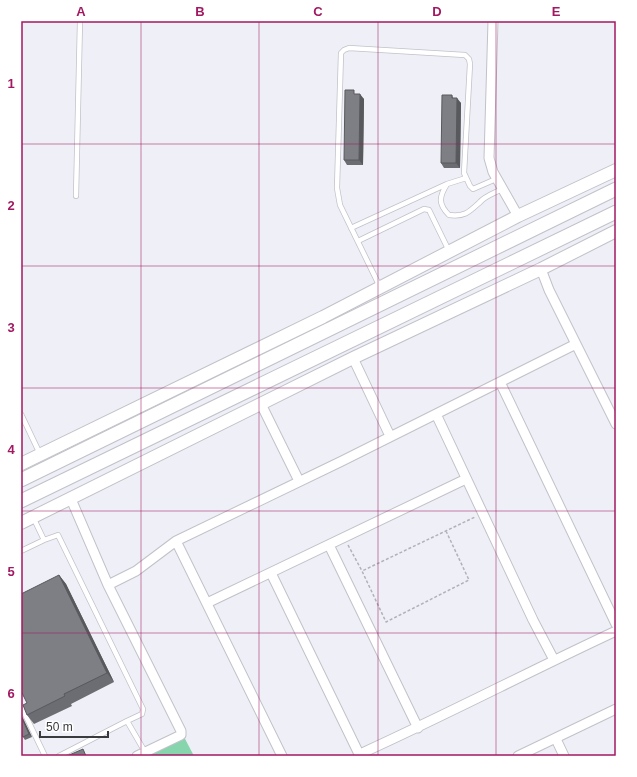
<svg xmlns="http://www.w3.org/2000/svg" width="637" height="777" font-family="Helvetica,sans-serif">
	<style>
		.green { fill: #87d5ad }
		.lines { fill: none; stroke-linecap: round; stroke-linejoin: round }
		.service-casing { stroke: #c1c2c9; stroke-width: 6 }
		.minor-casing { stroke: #c1c2c9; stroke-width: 11 }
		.tertiary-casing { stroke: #c1c2c9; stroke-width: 14 }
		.secondary-casing { stroke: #c1c2c9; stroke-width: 15 }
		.path { stroke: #b1b2b8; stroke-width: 1.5; stroke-dasharray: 3 2; stroke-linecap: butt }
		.service { stroke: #fff; stroke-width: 4.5 }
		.minor { stroke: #fff; stroke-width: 9 }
		.tertiary { stroke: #fff; stroke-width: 12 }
		.secondary { stroke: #fff; stroke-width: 13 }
		.wall { fill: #6c6d72 }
		.shaded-wall { fill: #58595d }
		.building { fill: #7e7f85; stroke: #58595d }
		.grid { fill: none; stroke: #a21962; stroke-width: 1; stroke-opacity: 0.55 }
		.neatline { fill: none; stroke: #a21962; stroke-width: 1.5 }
		.grid-label { font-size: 13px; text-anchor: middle; font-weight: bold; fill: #a21962 }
	</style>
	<rect width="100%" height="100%" fill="#eff0f7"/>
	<path class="green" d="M183 735 194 756H147Z"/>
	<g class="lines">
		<g class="service-casing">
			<path id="service" d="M466 178 447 184C439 197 438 204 449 215 465 217 469 212 480 202 485 196 495 193 502 189
				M76 196 80 21
				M351 228 447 184
				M358 241 424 209 429 210 449 251
				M380 287 340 205 337 188 341 53 344 50 349 48 465 55 469 59 470 64 464 173 470 186 473 189 496 179
				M21 414 40 454
				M33 517 44 540 58 535 143 709 142 714 127 721 145 752
				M21 551 44 540
				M21 706 45 756
				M59 756 127 721"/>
		</g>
		<g class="minor-casing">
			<path id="minor" d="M493 21 489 158 493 172 518 216
				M541 269 549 290 616 424
				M353 358 390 436
				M500 382 616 624
				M261 404 299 481
				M436 414 533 620 554 660
				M71 499 108 585 181 731V735L137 756
				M176 541 282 756
				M329 545 418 728
				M271 573 360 756
				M108 585 136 571 176 541 342 461 576 344
				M207 603 466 479
				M556 739 564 756
				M360 754C446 715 530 671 616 631
				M518 756 616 709"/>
		</g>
		<g class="tertiary-casing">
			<path id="tertiary" d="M21 464 323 317 518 216 616 170
				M21 523 353 358 541 269 616 231"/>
		</g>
		<g class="secondary-casing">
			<path id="secondary" d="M21 480 616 189
				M21 501 616 212"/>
		</g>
		<path class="path" d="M446 531 469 580 386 622 362 571 475 517
			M348 545 362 571"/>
		<use href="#service" class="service"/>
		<use href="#minor" class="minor"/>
		<use href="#tertiary" class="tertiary"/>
		<use href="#secondary" class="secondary"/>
	</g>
	<path class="wall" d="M356 94 364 99 363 165H347L344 160Z
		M452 95 453 98 461 103 460 168H444L441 163Z
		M59 575 66 584 114 682 71 704 72 706 34 724 27 715V703Z
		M21 716 32 737 25 740 23 737Z"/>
	<path class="shaded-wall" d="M360 94 364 99 363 165 359 160Z
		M457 98 461 103 460 168 456 163Z
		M59 575 66 584 114 682 107 673Z
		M21 716 23 718 32 737 29 734Z"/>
	<path class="building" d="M345 90H354V94H360L359 160H344Z
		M442 95H452V98H457L456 163H441Z
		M59 575 107 673 64 694 65 696 27 715 23 705 27 703 21 691V594Z
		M21 716 29 734 23 737 21 733Z
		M83 749 86 756H67Z"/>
	<path class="grid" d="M141 21V756M259 21V756M378 21V756M496 21V756M21 144H616M21 266H616M21 388H616M21 511H616M21 633H616"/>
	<rect width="637" height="777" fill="none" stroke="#ffffff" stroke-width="44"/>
	<path d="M40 731v6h68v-6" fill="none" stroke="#393a3c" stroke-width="2"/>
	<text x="46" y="731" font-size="12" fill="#393a3c" stroke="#ffffff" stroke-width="3" paint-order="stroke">50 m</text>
	<rect x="22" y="22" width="593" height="733" class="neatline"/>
	<g class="grid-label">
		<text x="81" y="16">A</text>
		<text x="200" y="16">B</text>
		<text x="318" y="16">C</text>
		<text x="437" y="16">D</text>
		<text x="556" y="16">E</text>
		<text x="11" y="88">1</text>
		<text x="11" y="210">2</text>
		<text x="11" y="332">3</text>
		<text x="11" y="454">4</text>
		<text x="11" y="576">5</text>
		<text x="11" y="698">6</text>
	</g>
</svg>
